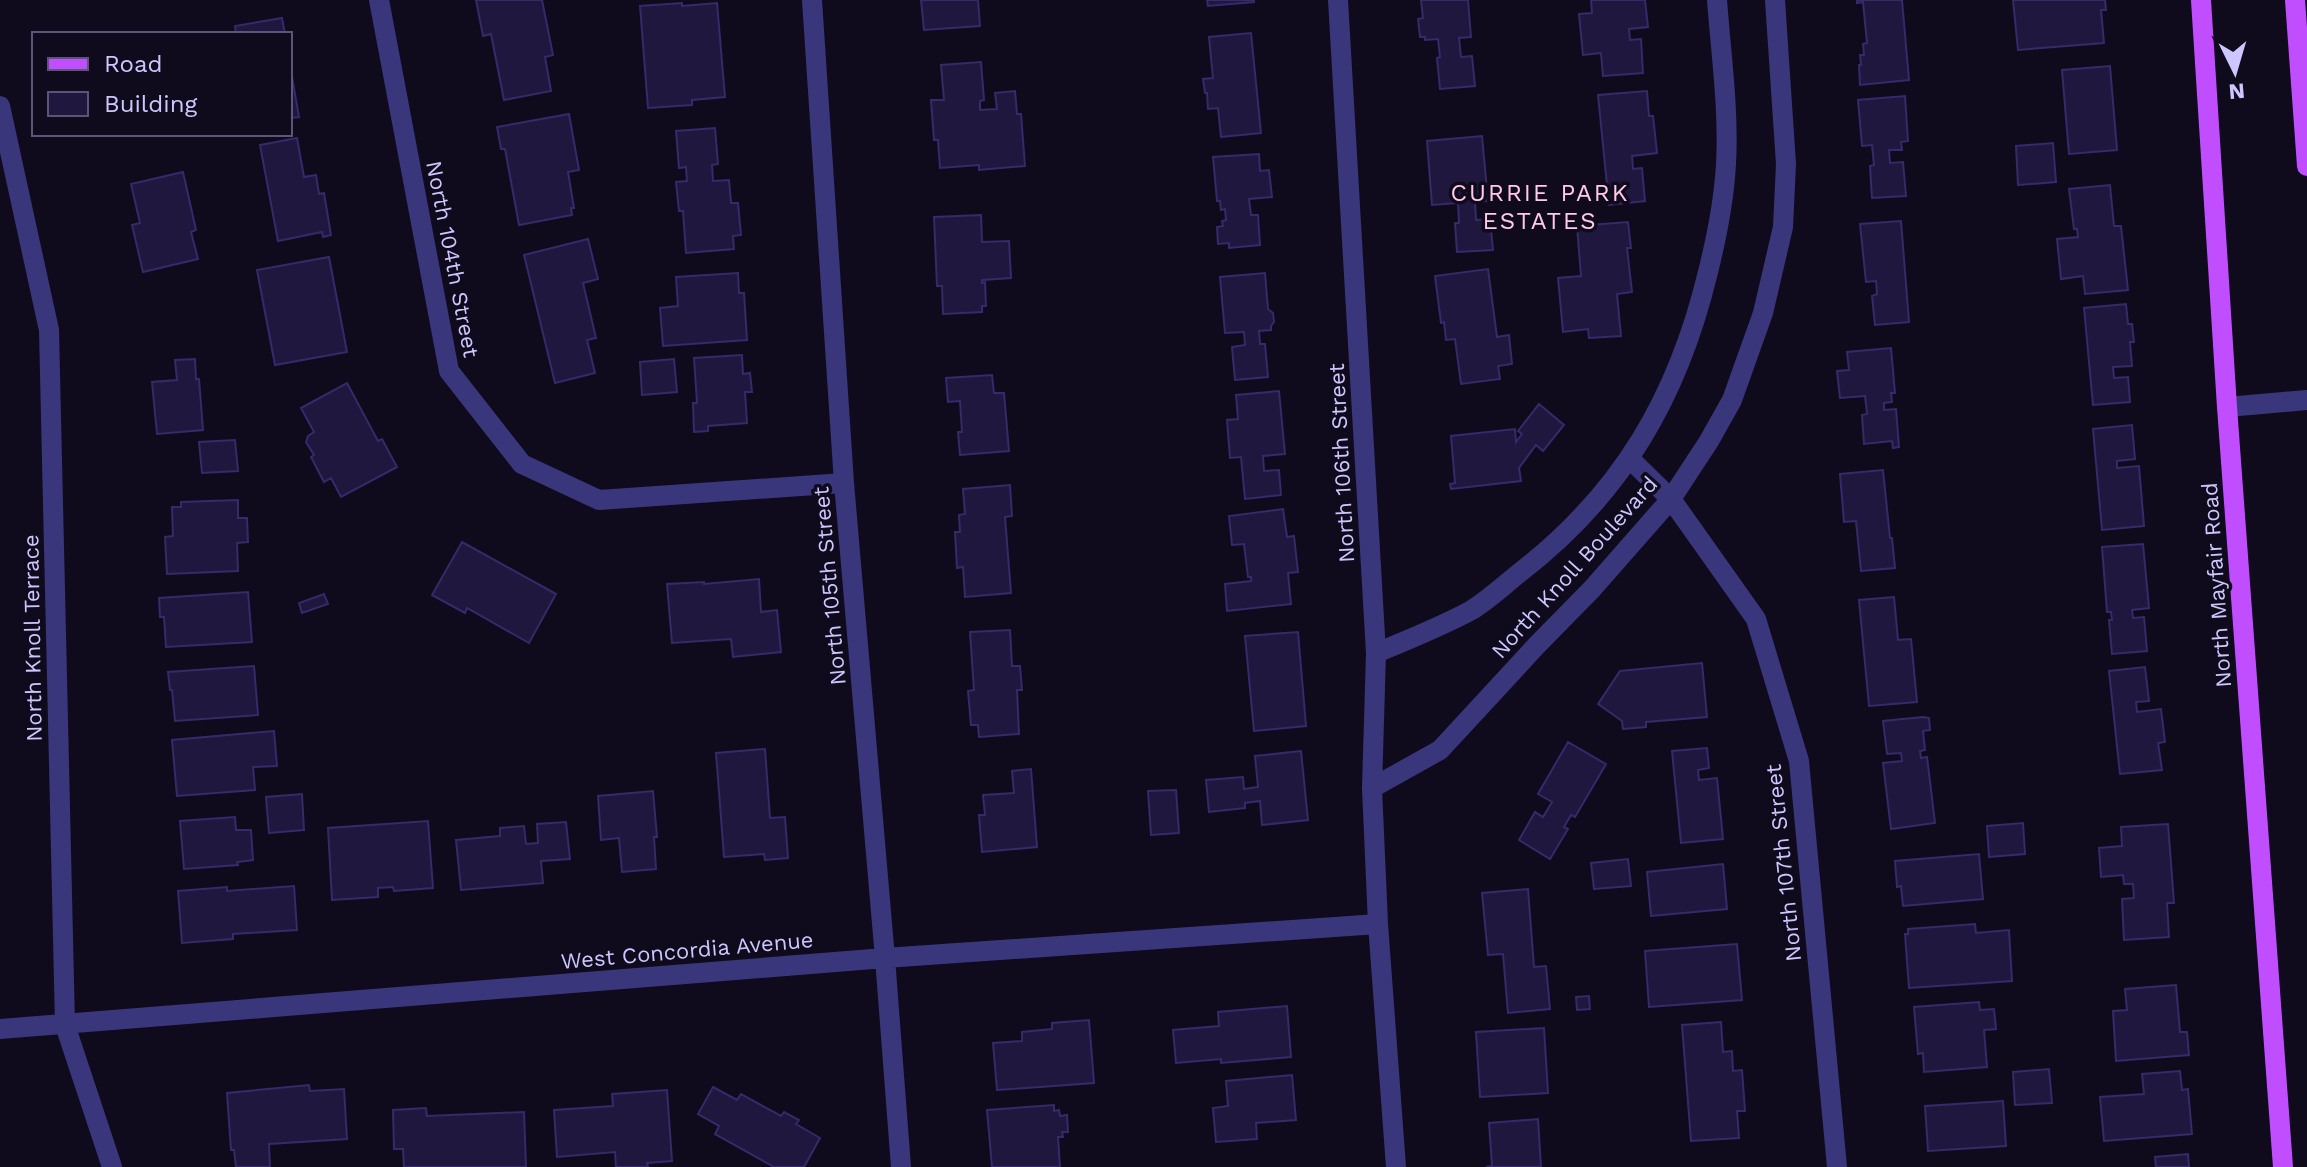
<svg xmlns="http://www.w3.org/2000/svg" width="2307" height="1167" font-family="'Work Sans',sans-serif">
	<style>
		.building { fill: #20173e; stroke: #37296a; stroke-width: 2 }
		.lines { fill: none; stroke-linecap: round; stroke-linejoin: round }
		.minor { stroke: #3a367c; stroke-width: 20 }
		.major { stroke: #c04eff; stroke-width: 20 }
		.labels { text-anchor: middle; stroke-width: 7; stroke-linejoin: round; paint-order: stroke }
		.street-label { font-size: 22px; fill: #cec7ff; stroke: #0f0b1d }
		.neighbourhood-label { font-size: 24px; letter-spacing: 2px; fill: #ffc9eb; stroke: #0f0b1d }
	</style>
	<rect width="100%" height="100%" fill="#0f0b1d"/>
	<path class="building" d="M476 0H542L553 55 545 57 551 91 504 100 491 34 483 36Z
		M921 0H978L980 26 924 30Z
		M1207 0H1254V2L1208 6Z
		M1421 0H1468L1471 37 1459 38 1461 57 1472 56 1475 86 1440 89 1437 58 1440 57 1438 39 1425 40V37H1420L1418 19 1423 18Z
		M1591 0H1645L1648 27 1629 29 1630 40 1641 39 1643 73 1603 76 1601 53 1583 55 1579 14 1592 13Z
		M1857 0H1902L1909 80 1860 85 1859 65H1861L1860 55H1864L1863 44 1867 43 1863 2 1857 3Z
		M2013 0H2105L2106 10H2101L2104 43 2018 50Z
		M682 3V6L717 3 725 97 692 100V105L648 108 640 6Z
		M282 18 285 34H236L235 26Z
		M1251 33 1261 133 1221 137 1218 108 1208 109 1207 93H1205L1203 79 1213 78 1209 37Z
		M981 62 984 100 980 101V110L997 109 995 93 1015 91 1017 114H1021L1025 166 979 170V165L940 168 938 140H934L931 100H944L941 65Z
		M290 65 299 117 290 118Z
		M2110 66 2117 150 2069 154 2062 70Z
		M1647 91 1649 116H1653L1657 153 1632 156 1633 169 1642 168 1645 201 1609 205 1598 95Z
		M1905 96 1908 141 1901 142 1902 150H1889L1890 163 1903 162 1906 196 1872 198 1870 166 1874 165 1872 145 1862 146 1858 100Z
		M569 114 579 170 568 172 574 208H571L572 215 519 225 505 149H501L497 127Z
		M715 128 718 164 712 165 713 181 729 180 731 203H738L741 235 733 236 734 249 686 253 683 211H679L676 182 687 181 686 167 679 168 676 131Z
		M1482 136 1488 201 1475 202 1476 220 1490 219 1493 250 1457 252 1455 223H1459L1458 203 1432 205 1427 141Z
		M297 138 304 177 316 175 319 194 324 193 331 235 323 237 322 232 278 241 260 145Z
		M2053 143 2056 182 2018 185 2016 146Z
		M1259 154 1260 171 1269 170 1272 197 1249 199 1251 215H1258L1260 245 1229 248V243L1218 244 1217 227 1223 226 1222 221 1226 220 1225 209 1221 210 1220 201H1217L1213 157Z
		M183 172 196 230 191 232 198 259 143 272 132 225 140 223 131 184Z
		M2110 185 2114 226H2121L2128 290 2085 294 2083 276 2061 279 2057 239 2078 237 2077 229H2074L2069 189Z
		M981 215 982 242 1009 241 1011 278 982 280V283L985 282 986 306H982V312L943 314 942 286H937L934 217Z
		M1901 221 1909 322 1875 325 1872 296 1877 294 1876 281 1866 282 1860 224Z
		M1628 222 1631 248H1627L1632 292 1617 294 1621 336 1589 338 1588 329 1563 332 1558 278 1581 276 1577 226Z
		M588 239 598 279 583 283 596 338 587 340 595 373 555 383 524 255Z
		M329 257 347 352 275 365 257 270Z
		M1488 269 1497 337 1509 335 1512 364 1498 366 1500 379 1461 384 1455 339 1446 340 1444 322 1441 323 1435 276Z
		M738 273 739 293H744L747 340 663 346 660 308 678 306 676 277Z
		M1265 273 1268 309 1273 313 1274 322 1271 326V330L1259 331 1260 344H1265L1268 377 1235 380 1232 347 1245 345 1244 332 1225 333 1220 277Z
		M2126 304 2128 324H2132L2134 342H2130L2132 366 2113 367 2114 378 2128 377 2130 402 2093 405 2084 308Z
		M1891 348 1895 393H1891L1892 402 1884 403V410L1896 409 1899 447 1893 448 1892 441 1864 444 1862 415 1867 414 1865 396 1840 398 1837 371 1849 370 1847 352Z
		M742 355 743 374 750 373 752 392H745L747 423 708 426V431L694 432 693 403H697L694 358Z
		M195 359 196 379H199L203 430 157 434 152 382 177 380 175 360Z
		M674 359 677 392 642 395 640 362Z
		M992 375 994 393H1004L1009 451 960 455 958 432H962L960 401 948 402 946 378Z
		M347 383 378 441 382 439 397 467 341 497 331 478 324 482 311 457 314 455 306 442 308 436 314 432 301 408Z
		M1279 391 1285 454 1263 456 1264 471 1279 470 1281 495 1245 499 1241 457 1230 458 1227 420 1238 419 1236 395Z
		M1539 404 1564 425 1543 451 1536 445 1519 468 1521 481 1451 489 1450 484 1455 483 1451 436 1515 429 1516 442 1522 434 1518 431Z
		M2132 425 2135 459 2117 461V468L2139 466 2144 526 2102 530 2093 429Z
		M235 440 238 471 202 473 199 442Z
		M1883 470 1890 538H1892L1895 568 1861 571 1856 521 1844 522 1840 474Z
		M1010 485 1012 516 1005 517 1011 593 965 597 963 567 957 568 955 532H960L959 515 965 514 963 489Z
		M238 500V518H247L248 542 237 543 238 571 167 574 165 537 173 536 172 507H181V502Z
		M1283 509 1287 537 1294 536 1298 572 1288 573 1291 604 1227 611 1225 584 1251 581V577H1248L1244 544 1232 545 1229 516Z
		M462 542 556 594 529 643 467 608 465 613 432 595Z
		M2143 544 2149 608 2132 610 2133 618 2144 617 2147 651 2112 654 2109 620H2112L2111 612H2107L2102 547Z
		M759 579 761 612 777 610 781 652 733 657 731 639 672 643 667 584 704 582V584Z
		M248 592 252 642 166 647 164 617H160L159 598Z
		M324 594 328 604 302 613 299 603Z
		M1894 597 1898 640 1911 639 1917 702 1869 706 1859 600Z
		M1010 630 1012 666H1020L1022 690H1017L1019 734 979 737 978 725H971L968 691 974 690 970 632Z
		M1298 632 1306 726 1254 731 1245 636Z
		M1702 663 1707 717 1646 722V727L1623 729 1622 721 1598 704 1620 671Z
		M254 666 258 715 175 721 172 690H170L168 672Z
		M2145 667 2149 701 2136 702 2137 712 2161 709 2165 742 2158 743 2162 770 2120 774 2109 671Z
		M1923 717 1929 718 1930 730 1923 731 1925 750 1920 751 1921 758 1927 757 1935 823 1891 829 1883 763 1902 761 1901 753 1887 754 1883 721Z
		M274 731 277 766 253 767 255 790 177 796 172 740Z
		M1568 742 1606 764 1575 817 1571 815 1564 827 1568 829 1550 859 1519 840 1535 812 1543 817 1552 802 1538 794Z
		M1707 748 1709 768 1698 770 1699 780 1717 778 1723 839 1681 843 1672 751Z
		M765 749 770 818 785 817 788 858 765 860 764 854 724 857 716 753Z
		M1301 751 1308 820 1262 825 1260 801 1245 803V808L1209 812 1206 780 1243 777 1244 789 1258 787 1255 756Z
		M1031 769 1037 847 982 852 979 815H985L983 795 1014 793 1012 771Z
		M1176 790 1179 833 1151 835 1148 791Z
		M653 791 657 837H654L656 869 622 872 619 838 601 840 598 796Z
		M302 794 304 830 269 833 266 797Z
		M235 817 236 830H251L253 860 237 862 238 865 184 869 180 821Z
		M428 821 433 888 394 891 393 887 378 888V897L332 900 328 828Z
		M566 822 570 859 541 861 543 883 461 890 456 840 500 836V828L524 826 526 844 538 843 537 824Z
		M2023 823 2025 854 1989 857 1987 826Z
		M2168 824 2174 903H2167L2169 937 2124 940 2122 899 2134 898 2133 884H2124L2123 875 2101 877 2099 848 2122 846 2121 827Z
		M1979 854 1983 899 1903 906 1901 886 1897 887 1895 861Z
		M1628 859 1631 886 1594 889 1591 863Z
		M1723 864 1727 909 1651 916 1647 872Z
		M294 886 297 930 233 934V939L182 943 178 891 227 887V891Z
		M1528 889 1534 967 1546 966 1550 1009 1508 1013 1503 954 1488 955 1482 893Z
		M1975 924 1976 933 2009 930 2012 981 1909 988 1905 934H1908V929Z
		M1737 944 1742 1000 1649 1007 1645 951Z
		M2176 985 2180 1032H2187L2189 1055 2116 1061 2113 1011 2127 1010 2125 989Z
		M1589 996 1590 1009 1577 1010 1576 997Z
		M1979 1002 1980 1010 1994 1009 1996 1029 1984 1030 1987 1067 1924 1072 1923 1053 1918 1054 1914 1007Z
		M1287 1006 1291 1057 1221 1063V1059L1176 1063 1173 1030 1219 1026 1218 1012Z
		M1089 1020 1094 1083 997 1090 993 1043 1022 1041V1032L1052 1029V1023Z
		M1721 1022 1723 1052 1732 1051 1733 1071 1742 1070 1745 1111H1737L1739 1138 1691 1141 1682 1025Z
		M1544 1028 1548 1093 1480 1097 1476 1032Z
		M2049 1069 2052 1103 2015 1105 2013 1072Z
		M2180 1071 2182 1090 2188 1089 2192 1134 2104 1141 2100 1097 2144 1094 2142 1074Z
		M1292 1075 1296 1120 1256 1123 1257 1139 1216 1142 1213 1108 1228 1106 1226 1081Z
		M309 1085 310 1091 344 1089 347 1139 269 1144 270 1167H236L234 1150H231L227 1093Z
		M713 1087 737 1100 741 1094 781 1116 784 1112 799 1120 796 1124 820 1138 804 1167H774L715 1134 719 1126 698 1114Z
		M667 1090 672 1161 647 1163 648 1167H616L615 1152 557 1157 554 1110 613 1106 612 1094Z
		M2003 1101 2006 1146 1928 1151 1925 1106Z
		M1054 1105V1111L1059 1110 1060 1116 1067 1115 1068 1132H1062L1063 1137H1058L1060 1167H992L987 1110Z
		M426 1108 427 1116 524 1112 526 1167H404L403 1149H394L393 1110Z
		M1538 1119 1541 1167H1486L1492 1166 1489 1123Z
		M2188 1154 2189 1167H2156L2155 1157Z"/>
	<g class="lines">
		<path class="minor" d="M379 0 449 371 522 464 599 500 844 483
			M812 0 844 483 885 958 901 1167
			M1338 0 1376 653 1372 788 1378 924 1396 1167
			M0 106 49 330 65 1025 112 1167
			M2227 407 2307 400
			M1630 459 1671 499 1756 619 1799 761 1837 1167
			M1376 653C1408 640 1440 627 1470 611 1487 601 1503 586 1518 574 1622 494 1678 397 1708 272 1717 236 1724 200 1726 164 1729 110 1721 54 1717 0
			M1372 788 1440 750 1537 645 1592 589 1671 499 1709 441 1732 400 1763 313 1783 227 1786 164 1775 0
			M0 1029 885 958 1378 924"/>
		<path class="major" d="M2201 0 2227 407 2283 1167
			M2295 0 2307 166"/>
	</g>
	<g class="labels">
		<g class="street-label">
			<text transform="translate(453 259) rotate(79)" y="8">North 104th Street</text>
			<text transform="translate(1341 463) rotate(-93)" y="8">North 106th Street</text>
			<text transform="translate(1574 567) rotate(-48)" y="8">North Knoll Boulevard</text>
			<text transform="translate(2216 585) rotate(-94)" y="8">North Mayfair Road</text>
			<text transform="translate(829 586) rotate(-95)" y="8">North 105th Street</text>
			<text transform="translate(32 638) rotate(-91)" y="8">North Knoll Terrace</text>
			<text transform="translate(1783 863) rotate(-96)" y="8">North 107th Street</text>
			<text transform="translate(687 950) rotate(-5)" y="8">West Concordia Avenue</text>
		</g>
		<g class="neighbourhood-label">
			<text x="1540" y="201">CURRIE PARK<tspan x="1540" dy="28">ESTATES</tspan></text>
		</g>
	</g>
	<rect x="32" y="32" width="260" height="104" fill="#0f0b1d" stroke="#5b5677" stroke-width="2"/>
	<rect x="48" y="58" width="40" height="12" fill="#c04eff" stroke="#5b5677" stroke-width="2"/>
	<text x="104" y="72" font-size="24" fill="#cec7ff">Road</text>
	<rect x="48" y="92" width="40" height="24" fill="#20173e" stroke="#5b5677" stroke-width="2"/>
	<text x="104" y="112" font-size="24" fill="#cec7ff">Building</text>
	<g transform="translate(2235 72) rotate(175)" stroke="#0f0b1d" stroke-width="6" paint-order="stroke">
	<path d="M0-6L14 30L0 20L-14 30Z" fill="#cec7ff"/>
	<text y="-12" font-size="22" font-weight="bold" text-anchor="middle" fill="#cec7ff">N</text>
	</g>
</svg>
